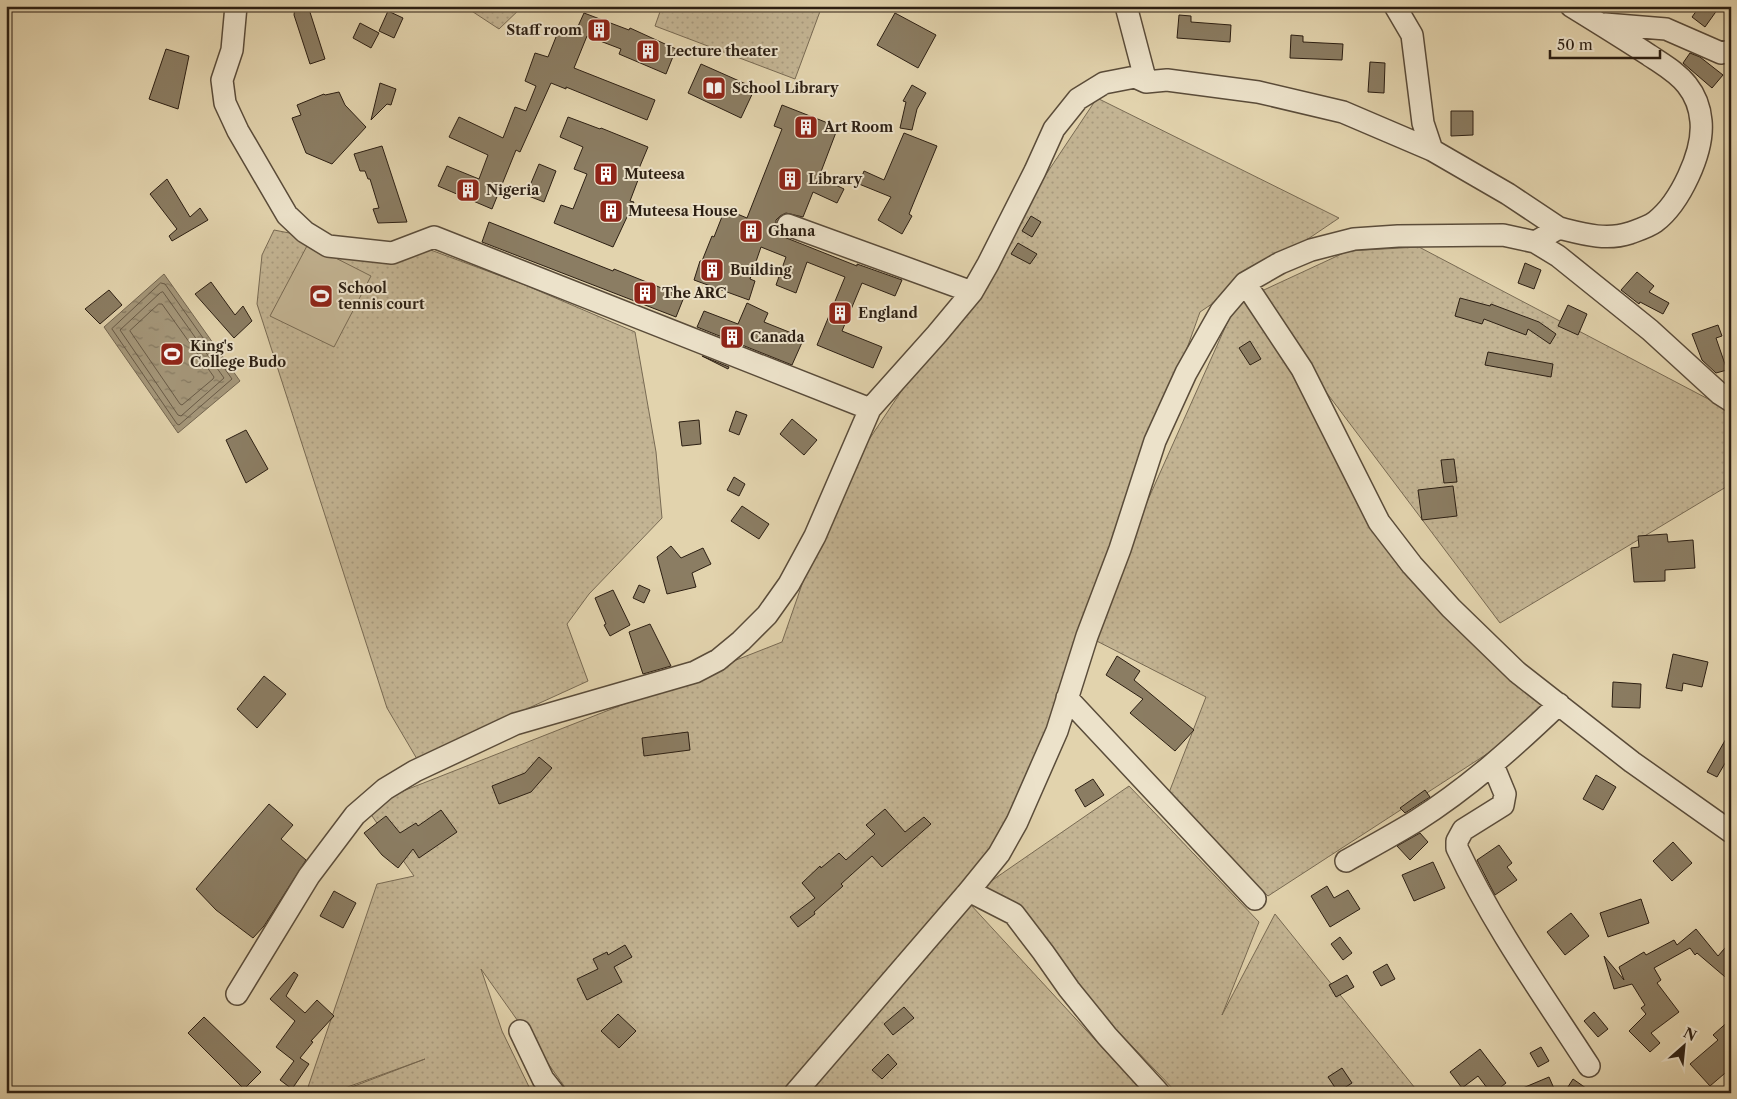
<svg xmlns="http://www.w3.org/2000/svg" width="1737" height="1099" font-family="'Libre Caslon Text',serif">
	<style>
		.grass { fill: url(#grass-dots); stroke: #786a53 }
		.pitch { fill: #c3b493; stroke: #786a53 }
		.water { fill: url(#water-ripples); stroke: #746650 }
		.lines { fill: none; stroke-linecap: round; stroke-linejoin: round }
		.shore { stroke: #685a46; stroke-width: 1 }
		.building { fill: #8b7d63; stroke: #2c1f13 }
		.minor-casing { stroke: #5a4c3a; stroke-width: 24 }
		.minor { stroke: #ece2ca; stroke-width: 21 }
		.labels { text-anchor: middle; stroke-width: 4; stroke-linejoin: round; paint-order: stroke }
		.poi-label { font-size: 14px; font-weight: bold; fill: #2c1f13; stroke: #ece2ca; text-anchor: start }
	</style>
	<defs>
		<pattern id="grass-dots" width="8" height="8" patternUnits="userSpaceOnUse" patternTransform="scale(1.25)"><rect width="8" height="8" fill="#c3b493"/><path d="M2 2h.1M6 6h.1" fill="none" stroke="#a89a7e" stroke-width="1.8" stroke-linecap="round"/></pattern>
		<pattern id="water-ripples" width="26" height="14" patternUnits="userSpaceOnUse" patternTransform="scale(1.25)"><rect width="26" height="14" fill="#a49679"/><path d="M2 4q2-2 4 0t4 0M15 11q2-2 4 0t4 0" fill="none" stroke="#867a62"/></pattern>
	</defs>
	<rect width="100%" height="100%" fill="#e2d3ad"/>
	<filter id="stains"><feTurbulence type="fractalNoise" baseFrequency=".004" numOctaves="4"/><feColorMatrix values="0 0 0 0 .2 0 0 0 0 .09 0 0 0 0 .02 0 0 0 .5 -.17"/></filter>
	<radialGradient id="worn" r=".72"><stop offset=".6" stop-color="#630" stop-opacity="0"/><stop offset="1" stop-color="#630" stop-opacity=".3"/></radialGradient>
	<path class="grass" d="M464 6H523L499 29Z
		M662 6H822L795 79 655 26Z
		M1097 98 1339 218 1200 312 1017 822 791 1093H569L481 969 502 1031 532 1093H336L425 1059 331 1093H306L377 884 414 876 365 806 782 642 834 492Z
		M274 230 310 237 428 249 525 285 635 332 656 452 662 518 589 594 567 624 588 681 417 759 387 708 257 304 262 255Z
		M1419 247 1731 411V484L1500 623 1253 295 1348 251Z
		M1245 283 1359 504 1550 713 1268 896 1165 803 1206 697 1087 636Z
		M1129 786 1259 922 1222 1015 1275 914 1419 1093H1177L981 888Z
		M970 904 1144 1093H805Z"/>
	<path class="pitch" d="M308 244 371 276 334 347 270 316Z"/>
	<path class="water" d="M164 274 240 381 178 433 104 327Z"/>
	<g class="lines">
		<path class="shore" d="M161 283 165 284 232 379 179 425 177 424 112 329Z
			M163 292 224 378 181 416 178 415 120 330 160 293Z
			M159 304H162L214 377 213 379 182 405 180 404 130 331Z"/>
	</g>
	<path class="building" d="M295 6H308L325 59 310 64 294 15Z
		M1700 6H1720L1705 27 1692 17Z
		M388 11 403 18 394 38 379 31Z
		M584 13 629 30 630 28 676 49 666 74 619 54 621 49 587 36 574 68 655 100 647 120 566 87V89L551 83 520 152 516 150 492 209 438 186 447 166 479 179 488 155 449 137 459 117 503 138 515 107 526 111 536 86 525 81 535 53 548 57 560 27 575 33Z
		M895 13 936 35 918 68 877 45Z
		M1179 15 1191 16V22L1231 25 1230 42 1177 38Z
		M360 23 379 33 371 48 353 38Z
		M1291 35 1303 36V42L1343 44 1342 60 1290 58Z
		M166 49 189 56 178 109 149 99Z
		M1690 53 1700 57 1723 75 1712 88 1683 63Z
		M1370 62 1385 63 1384 93 1368 92Z
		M701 64 755 88 741 118 688 93Z
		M380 83 396 89 391 105 387 104 371 120Z
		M912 85 926 93 917 109 912 130 900 128 906 102 903 101Z
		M339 92 345 105 366 127 332 164 306 153 292 118 301 115 297 105 324 94 325 95Z
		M782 105 838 127 819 177 844 189 837 203 813 192 803 217 786 213 780 216 776 220V227L778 233 784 237 857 266V264L902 280 895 296 862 283 842 331 882 347 873 368 817 345 845 277 807 262 796 293 776 285 786 257 761 247 750 279 755 281 749 300 694 280 700 261H702L712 236 714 237 725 209 747 218 782 129 774 126Z
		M1451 111H1473V135L1451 136Z
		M568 117 600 129 601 128 648 147 635 178 638 180 630 201 634 202 613 247 554 223 561 205 573 209 587 174 574 169 583 147 560 137Z
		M904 133 937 146 909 214 912 216 902 234 878 220 891 197 859 184 864 171 884 180Z
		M382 146 407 222 378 223 373 209 379 208 370 179H368L365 171H360L354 154Z
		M539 164 556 171 544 202 526 195Z
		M167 179 190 217 200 208 208 220 172 241 169 236 177 229 150 194Z
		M1031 216 1041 222 1032 237 1022 231Z
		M489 222 613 271 614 269 684 297 676 317 482 242Z
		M1018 243 1037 254 1030 264 1011 254Z
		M1525 263 1541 270 1534 289 1518 283Z
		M1637 272 1654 286 1649 292 1669 303 1663 314 1640 302 1639 304 1621 290Z
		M211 282 235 315 243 306 252 321 234 338 195 294Z
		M109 290 122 305 100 324 85 309Z
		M1460 298 1490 306 1491 304 1539 322 1556 334 1550 344 1528 329 1526 335 1484 319 1482 324 1455 316Z
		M747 303 768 313 764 322 804 338 792 365 697 327 704 311 738 324Z
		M1568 305 1587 314 1578 335 1558 326Z
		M1718 325 1722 336 1716 338 1727 370 1716 373 1702 360 1692 334Z
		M1250 341 1261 359 1250 365 1239 348Z
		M1488 352 1553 364 1551 377 1485 365Z
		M702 356 729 367 728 369Z
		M736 411 747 415 739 435 729 431Z
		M792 419 817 440 804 455 780 434Z
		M699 420 701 444 682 446 679 422Z
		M246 430 268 469 246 483 226 440Z
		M1454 459 1457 482 1444 483 1441 460Z
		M734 477 745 484 739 496 727 490Z
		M1453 486 1457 516 1422 520 1418 490Z
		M742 506 769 524 759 539 731 521Z
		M1667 534 1668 542 1693 540 1695 568 1665 570V581L1634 582 1631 548 1639 547 1638 536Z
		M671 546 681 558 703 548 711 564 692 573 696 587 667 594 657 557Z
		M639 585 650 590 644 603 633 598Z
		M613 590 630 625 610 636 604 625 606 624 595 598Z
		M650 624 671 666 643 674 629 632Z
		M1673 654 1708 662 1702 687 1683 683 1682 691 1666 688Z
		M1117 656 1140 671 1134 680 1194 730 1175 751 1130 713 1143 699 1106 675Z
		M264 676 286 694 257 728 237 709Z
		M1613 682 1641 684 1640 708 1612 707Z
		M1731 730V753L1717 777 1707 772Z
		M688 732 690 750 644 756 642 738Z
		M539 757 552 768 531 792 499 804 492 786 525 773Z
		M1596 775 1616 787 1603 810 1583 799Z
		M1093 779 1104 795 1085 807 1075 790Z
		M1425 790 1430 797 1405 813 1400 808Z
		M269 804 293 825 281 839 306 860 264 926 253 938 216 910 196 889Z
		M885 809 905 832 924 817 931 824 882 867 872 856 841 884 843 886 814 912 815 914 798 927 790 917 815 898 802 883 820 866 821 868 839 853 846 860 875 834 866 825Z
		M441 810 457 832 419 858 413 849 398 868 382 855 364 833 386 816 400 833 416 823 418 826Z
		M1420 833 1428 842 1410 860 1397 846Z
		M1673 842 1692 863 1672 881 1653 861Z
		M1499 845 1512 863 1507 867 1517 880 1495 895 1477 860Z
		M1433 862 1445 888 1414 901 1402 875Z
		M1327 886 1334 898 1348 890 1360 909 1330 927 1311 896Z
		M334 891 356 903 343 928 320 916Z
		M1641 899 1649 923 1608 937 1600 913Z
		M1571 913 1589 936 1565 955 1547 932Z
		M1696 929 1718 956 1731 941V982L1697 953 1695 955 1690 948 1654 968 1661 980 1657 983 1679 1012 1651 1033 1660 1043 1650 1052 1629 1031 1646 1014 1641 1008 1645 1005 1632 984 1614 989 1604 956 1624 980 1619 967 1644 952 1646 955 1674 940 1677 945Z
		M1340 937 1352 953 1343 960 1331 944Z
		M625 945 632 957 614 967 622 982 587 1000 577 979 598 969 593 959 607 952 608 955Z
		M1387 964 1395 979 1381 986 1373 972Z
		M294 972 298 975 286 996 305 1013 317 1000 334 1016 311 1041 313 1042 300 1058 309 1064 292 1089 280 1080 294 1061 276 1047 295 1021 270 999Z
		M1347 975 1354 987 1336 997 1329 985Z
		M904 1007 914 1018 893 1035 884 1024Z
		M1594 1012 1608 1029 1598 1037 1584 1021Z
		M618 1014 636 1031 619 1048 601 1031Z
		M204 1017 261 1072 244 1089 188 1033Z
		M1731 1019V1068L1710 1086 1690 1064 1718 1040 1713 1035Z
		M1541 1047 1549 1061 1538 1067 1530 1053Z
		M1480 1049 1506 1083 1493 1093H1491L1478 1076 1462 1088 1450 1072Z
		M888 1054 897 1064 882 1079 872 1070Z
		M1342 1068 1352 1083 1338 1092 1328 1077Z
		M1549 1077 1556 1093H1511Z
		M1573 1079 1593 1093H1564Z"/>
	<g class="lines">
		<g class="minor-casing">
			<path id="minor" d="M236 6 232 50 222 80 225 103 238 131 287 215 305 232 328 246 392 253 434 237 870 409
				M1126 6 1146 82
				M1395 6 1412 35 1423 123 1432 150
				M1605 24 1666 29 1721 53 1731 51
				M788 225 972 292
				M1535 242 1558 256 1650 330 1720 394 1731 401
				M1245 283 1302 369 1379 522 1412 565 1451 608 1517 672 1632 762 1731 832
				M1067 698 1255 899
				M1493 765 1505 794 1503 805 1463 830 1457 841V848C1493 925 1543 995 1589 1066
				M1346 861C1369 848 1393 835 1416 821 1468 788 1514 747 1559 704
				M969 891 1014 914 1043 952 1069 989 1107 1036 1159 1093
				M237 994 309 876 355 815 385 789 415 771 515 724 695 672 718 660 741 641 767 615 789 584 815 536 870 409 937 334 972 292 988 264 1035 171 1054 129 1078 99 1104 83 1135 77 1146 82 1167 80 1258 92 1343 112 1432 150 1508 194 1559 228
				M520 1031 543 1079 554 1093
				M795 1093 969 891 999 854 1017 822 1057 731 1087 636 1120 549 1155 441 1186 373 1221 311 1245 283 1280 263 1311 250 1354 239 1398 236 1503 235 1535 242 1559 228C1583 234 1606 241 1630 233 1638 230 1648 227 1655 222 1680 203 1704 152 1701 121 1700 109 1695 95 1687 85 1677 72 1662 64 1649 55 1623 38 1597 22 1571 6"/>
		</g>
		<use href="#minor" class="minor"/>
	</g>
	<defs>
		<g id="building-square" transform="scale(1.25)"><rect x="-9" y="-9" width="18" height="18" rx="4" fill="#8f2418" stroke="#ece2ca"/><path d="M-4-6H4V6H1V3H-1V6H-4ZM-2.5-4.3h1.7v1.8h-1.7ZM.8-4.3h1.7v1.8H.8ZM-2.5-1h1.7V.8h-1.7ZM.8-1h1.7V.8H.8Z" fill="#fff"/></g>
		<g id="library-square" transform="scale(1.25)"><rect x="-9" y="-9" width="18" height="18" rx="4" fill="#8f2418" stroke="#ece2ca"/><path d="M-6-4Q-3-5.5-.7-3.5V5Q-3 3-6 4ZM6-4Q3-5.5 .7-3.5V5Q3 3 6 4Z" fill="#fff"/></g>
		<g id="stadium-square" transform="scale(1.25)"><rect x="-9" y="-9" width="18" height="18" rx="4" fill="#8f2418" stroke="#ece2ca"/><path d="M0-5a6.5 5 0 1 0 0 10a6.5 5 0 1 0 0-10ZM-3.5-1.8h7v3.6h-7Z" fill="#fff"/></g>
	</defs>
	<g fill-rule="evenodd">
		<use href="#building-square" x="599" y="30"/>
		<use href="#building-square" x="648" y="51"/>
		<use href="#library-square" x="714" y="88"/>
		<use href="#building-square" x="806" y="127"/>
		<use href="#building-square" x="606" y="174"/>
		<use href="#building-square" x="790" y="179"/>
		<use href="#building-square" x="468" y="190"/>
		<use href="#building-square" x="611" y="211"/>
		<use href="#building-square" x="751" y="231"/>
		<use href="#building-square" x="712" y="270"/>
		<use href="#building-square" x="645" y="293"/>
		<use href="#stadium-square" x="321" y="296"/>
		<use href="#building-square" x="840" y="313"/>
		<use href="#building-square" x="732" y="337"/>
		<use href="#stadium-square" x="172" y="354"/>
	</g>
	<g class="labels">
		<g class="poi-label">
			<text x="582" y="35" text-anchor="end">Staff room</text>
			<text x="666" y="56">Lecture theater</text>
			<text x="732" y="93">School Library</text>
			<text x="824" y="132">Art Room</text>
			<text x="624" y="179">Muteesa</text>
			<text x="808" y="184">Library</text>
			<text x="486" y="195">Nigeria</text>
			<text x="628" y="216">Muteesa House</text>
			<text x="768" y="236">Ghana</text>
			<text x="730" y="275">Building</text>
			<text x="338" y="293">School<tspan x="338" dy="16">tennis court</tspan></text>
			<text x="662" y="298">The ARC</text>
			<text x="858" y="318">England</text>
			<text x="750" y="342">Canada</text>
			<text x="190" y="351">King's<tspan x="190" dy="16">College Budo</tspan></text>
		</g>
	</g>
	<rect width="1737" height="1099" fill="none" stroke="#e2d3ad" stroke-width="25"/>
	<rect x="8" y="8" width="1722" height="1084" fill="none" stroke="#2c1f13" stroke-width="2.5"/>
	<rect x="12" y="12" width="1712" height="1074" fill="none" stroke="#2c1f13"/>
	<g transform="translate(1684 1046) rotate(27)" stroke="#ece2ca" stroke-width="4" paint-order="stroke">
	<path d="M0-4L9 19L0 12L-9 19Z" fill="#2c1f13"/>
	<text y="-8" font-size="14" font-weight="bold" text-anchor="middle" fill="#2c1f13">N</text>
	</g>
	<path d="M1550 50v8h110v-8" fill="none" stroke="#2c1f13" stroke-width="2.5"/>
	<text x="1557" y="50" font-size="15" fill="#2c1f13" stroke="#ece2ca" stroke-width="4" paint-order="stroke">50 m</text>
	<rect width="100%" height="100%" filter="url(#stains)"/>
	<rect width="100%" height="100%" fill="url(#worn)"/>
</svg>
